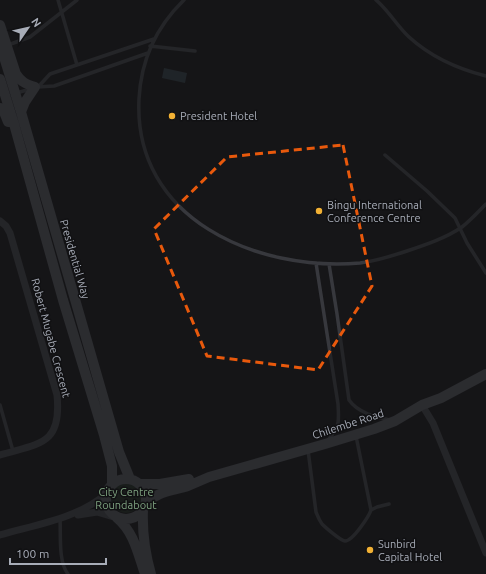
<svg xmlns="http://www.w3.org/2000/svg" width="486" height="574" font-family="Ubuntu,sans-serif">
	<style>
		.green { fill: #1e261f }
		.water { fill: #2c353c }
		.lines { fill: none; stroke-linecap: round; stroke-linejoin: round }
		.lane { stroke: #37383d; stroke-width: 3.5 }
		.street { stroke: #37383d; stroke-width: 7 }
		.secondary { stroke: #45474d; stroke-width: 10 }
		.marked { fill: none; stroke: #e8590c; stroke-width: 3; stroke-dasharray: 8 5; stroke-linejoin: round }
		.poi-dot { fill: #f2b134; stroke: #111113; stroke-width: 1.5 }
		.labels { text-anchor: middle; stroke-width: 3; stroke-linejoin: round; paint-order: stroke }
		.poi-label { font-size: 11px; fill: #a8adb8; stroke: #111113; text-anchor: start }
		.street-label { font-size: 11px; fill: #a8adb8; stroke: #111113 }
		.park-label { font-size: 11px; fill: #7fa381; stroke: #111113 }
	</style>
	<rect width="100%" height="100%" fill="#161618"/>
	<path class="green" d="M111 498a15 15 0 1 1 30 0a15 15 0 1 1-30 0Z"/>
	<path class="water" d="M164 68 187 73 185 83 162 78Z"/>
	<g class="lines">
		<path class="lane" d="M58 0 77 65
			M184 0C156 27 141 60 139 99 133 219 257 272 360 263 376 261 392 256 407 251 425 245 446 238 462 227 471 220 478 212 486 204
			M376 0C389 11 397 26 409 37 431 57 458 69 486 76
			M8 45 30 37 77 0
			M150 46 195 51
			M39 86 50 74 154 39
			M37 87 54 86 148 53
			M16 93 31 89
			M385 155 427 191 455 218 467 243 486 273
			M316 263 338 404C339 423 340 425 328 440
			M329 264 337 314 349 400C358 413 376 417 390 420
			M0 405 13 451
			M308 450 316 512C318 517 319 520 322 524 325 527 341 541 345 541 353 541 369 516 371 510L356 436
			M371 510 377 507 389 504
			M60 519C61 534 58 562 68 574"/>
		<path class="street" d="M0 221 6 226 10 233 57 395C62 445 40 443 0 455
			M422 405 433 423 486 553
			M78 515 97 512 117 518
			M0 535C34 525 80 518 107 493"/>
		<path class="secondary" d="M0 25 16 74C21 82 26 84 35 87L25 102 21 112
			M0 44 21 112 119 452 130 479
			M0 79 14 124 63 300 104 435 112 466V484
			M0 108 4 112 8 122
			M106 499a20 20 0 1 1 40 0a20 20 0 1 1-40 0Z
			M139 484H160L189 479
			M145 506C155 491 173 491 188 486 195 483 202 480 209 477L325 444 374 429 395 421 422 405 441 398 486 374
			M143 510C142 533 145 553 151 574
			M117 518C134 532 138 554 145 574"/>
	</g>
	<path d="M0 0H486V574H0ZM343 145 372 286 318 370 207 356 154 229 227 157Z" fill="#161618" fill-opacity=".55" fill-rule="evenodd"/>
	<path class="marked" d="M343 145 372 286 318 370 207 356 154 229 227 157Z"/>
	<g class="poi-dot">
		<circle cx="172" cy="116" r="4"/>
		<circle cx="319" cy="211" r="4"/>
		<circle cx="370" cy="550" r="4"/>
	</g>
	<g class="labels">
		<g class="poi-label">
			<text x="180" y="120">President Hotel</text>
			<text x="327" y="209">Bingu International<tspan x="327" dy="13">Conference Centre</tspan></text>
			<text x="378" y="548">Sunbird<tspan x="378" dy="13">Capital Hotel</tspan></text>
		</g>
		<g class="street-label">
			<text transform="translate(75 259) rotate(74)" y="4">Presidential Way</text>
			<text transform="translate(51 338) rotate(75)" y="4">Robert Mugabe Crescent</text>
			<text transform="translate(348 424) rotate(-18)" y="4">Chilembe Road</text>
		</g>
		<g class="park-label">
			<text x="126" y="496">City Centre<tspan x="126" dy="13">Roundabout</tspan></text>
		</g>
	</g>
	<g transform="translate(28 28) rotate(56)" stroke="#111113" stroke-width="3" paint-order="stroke">
	<path d="M0-3L7 15L0 10L-7 15Z" fill="#a8adb8"/>
	<text y="-6" font-size="11" font-weight="bold" text-anchor="middle" fill="#a8adb8">N</text>
	</g>
	<path d="M10 558v6h96v-6" fill="none" stroke="#a8adb8" stroke-width="2"/>
	<text x="16" y="558" font-size="12" fill="#a8adb8" stroke="#111113" stroke-width="3" paint-order="stroke">100 m</text>
</svg>
